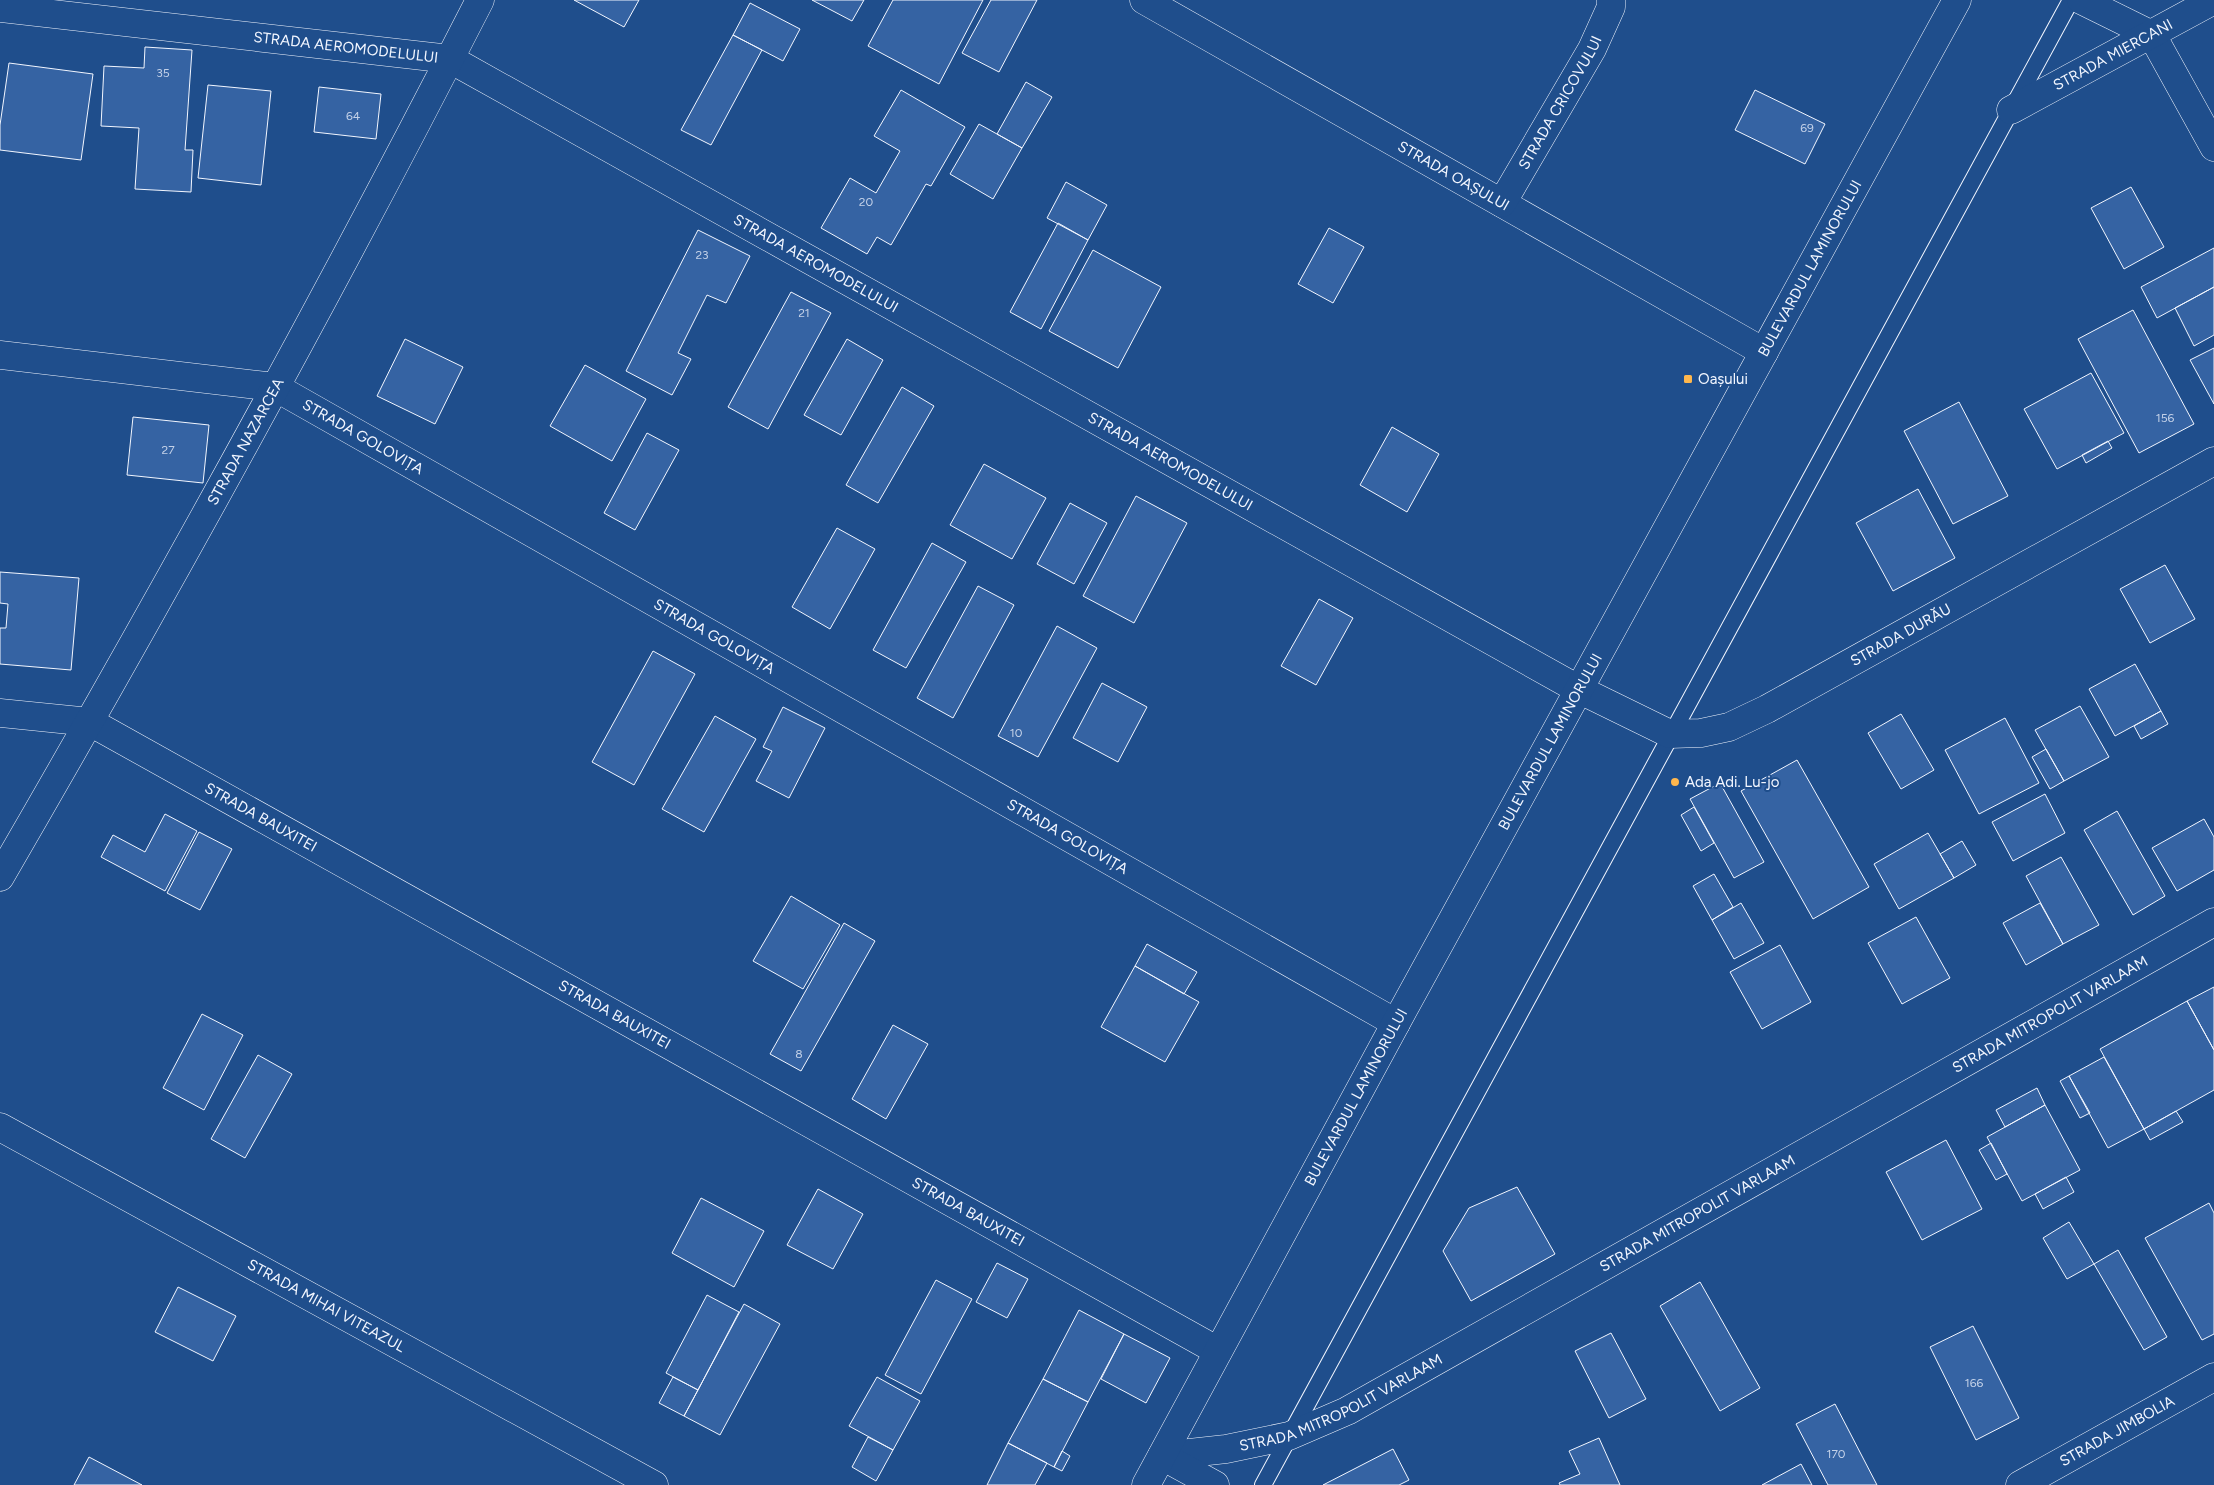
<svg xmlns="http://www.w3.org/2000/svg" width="2214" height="1485" font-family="Figtree,sans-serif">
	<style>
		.building { fill: #3563a3; stroke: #f2f6ff }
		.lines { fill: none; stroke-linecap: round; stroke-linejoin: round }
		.lane-casing { stroke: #f2f6ff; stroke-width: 18 }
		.street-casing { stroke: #f2f6ff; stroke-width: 29 }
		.secondary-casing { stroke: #f2f6ff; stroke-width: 29 }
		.lane { stroke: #1f4e8c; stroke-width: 16 }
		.street { stroke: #1f4e8c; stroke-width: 28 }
		.secondary { stroke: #1f4e8c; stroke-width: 28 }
		.poi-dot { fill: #ffb74d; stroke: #1f4e8c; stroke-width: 2 }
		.labels { text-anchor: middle; stroke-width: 4; stroke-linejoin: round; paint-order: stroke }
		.number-label { font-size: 12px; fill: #c3d1e8 }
		.street-label { font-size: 15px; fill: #f2f6ff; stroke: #1f4e8c }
		.poi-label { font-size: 15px; fill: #f2f6ff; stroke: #1f4e8c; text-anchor: start }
	</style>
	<rect width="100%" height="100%" fill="#1f4e8c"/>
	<path class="building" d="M574 0H639L624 27Z
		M812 0H864L852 21Z
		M893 0H983L939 84 868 46Z
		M991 0H1037L999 72 962 53Z
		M750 3 800 29 783 61 733 35Z
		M733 35 762 50 711 145 681 130Z
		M145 47 192 50 185 150H193L191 192 135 189 139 128 101 126 104 66 144 68Z
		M9 63 93 74 81 160 0 150V125Z
		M1026 82 1052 97 1022 148 997 134Z
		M208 85 271 91 261 185 198 178Z
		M319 87 381 94 376 139 314 132Z
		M901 90 965 127 931 186 926 184 891 245 877 237 867 254 821 228 850 178 876 193 900 151 874 136Z
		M1755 90 1825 124 1805 164 1735 130Z
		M979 124 1022 148 993 199 950 174Z
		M1066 182 1107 205 1088 240 1047 218Z
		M2131 187 2164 247 2124 269 2091 208Z
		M1058 223 1088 240 1041 329 1010 312Z
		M1329 228 1364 247 1333 303 1298 284Z
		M698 230 750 256 726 303 707 295 678 353 691 359 672 395 626 371Z
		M2214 248V287L2157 318 2141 287Z
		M1093 250 1161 287 1118 368 1049 331Z
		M2214 287V335L2194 346 2175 308Z
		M791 292 831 313 768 429 728 407Z
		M2133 310 2194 424 2139 453 2078 339Z
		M405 339 463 367 435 424 377 396Z
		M847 339 883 360 841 435 804 415Z
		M2214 348V404L2190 360Z
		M585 365 646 399 612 461 550 426Z
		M2091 373 2124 433 2057 469 2024 409Z
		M902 387 934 406 878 503 846 485Z
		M1959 402 2008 496 1953 524 1904 431Z
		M133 417 209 425 203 483 127 475Z
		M1392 427 1439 454 1407 512 1360 485Z
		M647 433 679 450 635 530 604 513Z
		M2108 441 2112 448 2086 463 2082 455Z
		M984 464 1046 498 1012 559 950 525Z
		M1918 489 1955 558 1893 591 1856 523Z
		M1136 496 1187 523 1134 623 1083 596Z
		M1070 503 1107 523 1074 584 1037 564Z
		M837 528 875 549 830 629 792 607Z
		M932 543 966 562 906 668 873 650Z
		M2165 565 2195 619 2150 643 2120 589Z
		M0 572 79 578 71 670 0 664V628H6L8 604 0 603Z
		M978 586 1014 605 953 718 917 698Z
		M1319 599 1353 618 1316 685 1281 666Z
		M1057 626 1097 648 1038 757 998 736Z
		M653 651 695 674 634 785 592 762Z
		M2135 664 2161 711 2115 736 2089 689Z
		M1102 683 1147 707 1118 762 1073 738Z
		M2080 706 2109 757 2064 781 2035 730Z
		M783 707 825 728 789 798 756 781 772 751 763 747Z
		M2161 711 2168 724 2141 739 2134 726Z
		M1901 714 1934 770 1901 789 1868 733Z
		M715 716 756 739 704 832 662 809Z
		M2005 718 2039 783 1979 814 1945 750Z
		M2046 749 2064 781 2050 789 2032 757Z
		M1797 760 1869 887 1813 919 1741 791Z
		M1720 783 1764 862 1734 878 1690 799Z
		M2045 794 2065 833 2013 861 1992 822Z
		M1694 807 1714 843 1701 851 1681 815Z
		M2117 811 2165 896 2133 915 2084 830Z
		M165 814 197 831 165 891 101 857 113 835 145 852Z
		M2204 819 2214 837V870L2177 891 2152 848Z
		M199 832 232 849 200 910 167 893Z
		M1928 833 1954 878 1899 909 1874 864Z
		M1962 841 1976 865 1954 878 1940 854Z
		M2061 857 2099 925 2063 944 2026 876Z
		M1714 874 1733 907 1712 920 1693 886Z
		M791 896 840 925 803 989 753 961Z
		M1741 903 1764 943 1734 959 1712 920Z
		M2040 903 2063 944 2026 965 2003 923Z
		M1916 917 1950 978 1902 1004 1868 943Z
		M844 923 875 941 801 1071 770 1054Z
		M1147 944 1197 972 1184 994 1135 966Z
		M1780 945 1811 1002 1762 1029 1730 972Z
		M1135 966 1199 1002 1165 1062 1101 1027Z
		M2214 987V1050L2187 1001Z
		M2187 1001 2214 1050V1090L2144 1129 2100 1049Z
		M202 1014 243 1035 204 1110 163 1088Z
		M893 1025 928 1044 886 1119 852 1099Z
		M258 1055 292 1074 245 1158 211 1139Z
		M2104 1057 2144 1129 2108 1148 2069 1076Z
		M2069 1076 2090 1113 2080 1118 2060 1081Z
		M2037 1088 2045 1105 2005 1127 1996 1110Z
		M2045 1105 2080 1170 2022 1201 1987 1137Z
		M2176 1111 2183 1122 2150 1140 2144 1129Z
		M1946 1140 1982 1209 1922 1240 1886 1172Z
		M1991 1143 2007 1174 1996 1180 1979 1150Z
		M2066 1177 2074 1192 2043 1209 2035 1194Z
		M1517 1187 1555 1254 1471 1301 1443 1251 1469 1208Z
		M818 1189 863 1214 833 1269 787 1245Z
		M701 1198 764 1231 734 1287 672 1253Z
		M2209 1203 2214 1213V1334L2202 1340 2145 1238Z
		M2069 1222 2094 1264 2067 1279 2043 1238Z
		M2118 1250 2167 1337 2144 1350 2094 1264Z
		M997 1263 1028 1279 1007 1318 976 1302Z
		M936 1280 972 1299 921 1394 885 1375Z
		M1700 1282 1760 1388 1720 1411 1660 1306Z
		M178 1287 236 1316 213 1361 155 1332Z
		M707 1295 739 1312 698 1390 666 1373Z
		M744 1304 780 1324 720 1435 684 1416Z
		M1079 1310 1124 1334 1088 1402 1043 1379Z
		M1973 1326 2019 1418 1976 1440 1930 1347Z
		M1611 1333 1646 1399 1609 1418 1575 1351Z
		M1124 1334 1170 1358 1146 1403 1101 1379Z
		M673 1377 698 1390 684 1416 659 1403Z
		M877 1377 920 1401 893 1450 849 1426Z
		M1043 1379 1088 1402 1054 1467 1008 1443Z
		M1835 1404 1877 1485H1828L1796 1424Z
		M868 1437 893 1450 876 1481 852 1467Z
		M1599 1438 1620 1485H1560L1559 1483 1580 1474 1569 1451Z
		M1008 1443 1047 1463 1035 1485H987Z
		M1393 1449 1409 1480 1399 1485H1323Z
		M1062 1451 1070 1456 1062 1471 1054 1467Z
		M89 1457 142 1485H74Z
		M1801 1464 1812 1485H1762Z"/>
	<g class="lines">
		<g class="lane-casing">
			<path id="lane" d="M1263 1485 2071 0"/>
		</g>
		<g class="street-casing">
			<g id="street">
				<path id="s1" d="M1144 0 1764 352"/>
				<path d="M2081 0 2152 35 2214 147"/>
				<path id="s2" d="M0 8 450 59 1578 689 1670 734 1701 733 1729 727 1767 709 2214 461"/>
				<path id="s3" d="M2011 110 2214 0"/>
				<path id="s4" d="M1502 203 1592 49 1611 7V0"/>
				<path id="s5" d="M0 355 275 387 1396 1023"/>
				<path id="s6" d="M0 713 90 722 1218 1351"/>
				<path id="s7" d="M0 877C167 589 328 297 480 0"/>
				<path id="s8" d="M0 1127 654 1485"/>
				<path id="s9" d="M1162 1456 1226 1449 1289 1436 1347 1411 2214 922"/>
				<path d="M1162 1456 1215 1485"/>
				<path id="s10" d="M2020 1485 2214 1377"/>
			</g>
		</g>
		<g class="secondary-casing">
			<g id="secondary">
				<path id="s11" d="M1146 1485 1396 1023 1957 0"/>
			</g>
		</g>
		<use href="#lane" class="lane"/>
		<use href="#street" class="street"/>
		<use href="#secondary" class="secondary"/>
	</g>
	<g class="poi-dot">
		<rect x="1683" y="374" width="10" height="10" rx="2.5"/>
		<circle cx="1675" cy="782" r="5"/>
	</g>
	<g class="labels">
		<g class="number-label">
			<text x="163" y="77">35</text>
			<text x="353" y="120">64</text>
			<text x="1807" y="132">69</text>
			<text x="866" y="206">20</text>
			<text x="702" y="259">23</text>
			<text x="804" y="317">21</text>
			<text x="2165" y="422">156</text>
			<text x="168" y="454">27</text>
			<text x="1016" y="737">10</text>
			<text x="799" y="1058">8</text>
			<text x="1974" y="1387">166</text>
			<text x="1836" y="1458">170</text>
		</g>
		<g class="street-label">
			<text dy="5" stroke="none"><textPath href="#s2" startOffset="348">STRADA AEROMODELULUI</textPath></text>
			<text dy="5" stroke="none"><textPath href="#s3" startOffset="116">STRADA MIERCANI</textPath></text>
			<text dy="5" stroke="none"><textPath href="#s4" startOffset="116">STRADA CRICOVULUI</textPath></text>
			<text dy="5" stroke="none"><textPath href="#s1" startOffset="356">STRADA OAȘULUI</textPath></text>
			<text dy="5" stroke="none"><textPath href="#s2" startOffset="872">STRADA AEROMODELULUI</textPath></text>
			<text dy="5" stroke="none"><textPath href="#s11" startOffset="1386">BULEVARDUL LAMINORULUI</textPath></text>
			<text dy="5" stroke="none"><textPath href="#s5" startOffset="378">STRADA GOLOVIȚA</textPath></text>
			<text dy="5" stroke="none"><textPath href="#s7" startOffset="500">STRADA NAZARCEA</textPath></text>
			<text dy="5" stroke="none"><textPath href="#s2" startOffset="1278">STRADA AEROMODELULUI</textPath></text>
			<text dy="5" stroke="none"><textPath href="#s2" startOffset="2102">STRADA DURĂU</textPath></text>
			<text dy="5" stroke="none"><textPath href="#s5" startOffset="782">STRADA GOLOVIȚA</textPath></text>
			<text dy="5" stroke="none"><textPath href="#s11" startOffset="846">BULEVARDUL LAMINORULUI</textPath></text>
			<text dy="5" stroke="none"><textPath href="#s6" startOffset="286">STRADA BAUXITEI</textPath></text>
			<text dy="5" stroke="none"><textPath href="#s5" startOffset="1188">STRADA GOLOVIȚA</textPath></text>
			<text dy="5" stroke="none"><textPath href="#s6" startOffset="691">STRADA BAUXITEI</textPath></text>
			<text dy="5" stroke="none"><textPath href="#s9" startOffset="999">STRADA MITROPOLIT VARLAAM</textPath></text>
			<text dy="5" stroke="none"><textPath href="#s11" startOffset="441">BULEVARDUL LAMINORULUI</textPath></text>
			<text dy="5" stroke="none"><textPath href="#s6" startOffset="1096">STRADA BAUXITEI</textPath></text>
			<text dy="5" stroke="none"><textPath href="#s9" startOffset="594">STRADA MITROPOLIT VARLAAM</textPath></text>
			<text dy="5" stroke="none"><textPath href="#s8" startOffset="372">STRADA MIHAI VITEAZUL</textPath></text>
			<text dy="5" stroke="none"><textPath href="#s9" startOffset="189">STRADA MITROPOLIT VARLAAM</textPath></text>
			<text dy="5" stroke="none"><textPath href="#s10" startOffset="111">STRADA JIMBOLIA</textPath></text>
		</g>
		<g class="poi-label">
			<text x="1698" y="384">Oașului</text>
			<text x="1685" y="787">Ada Adi. Lu-jo</text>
		</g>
	</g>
</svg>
